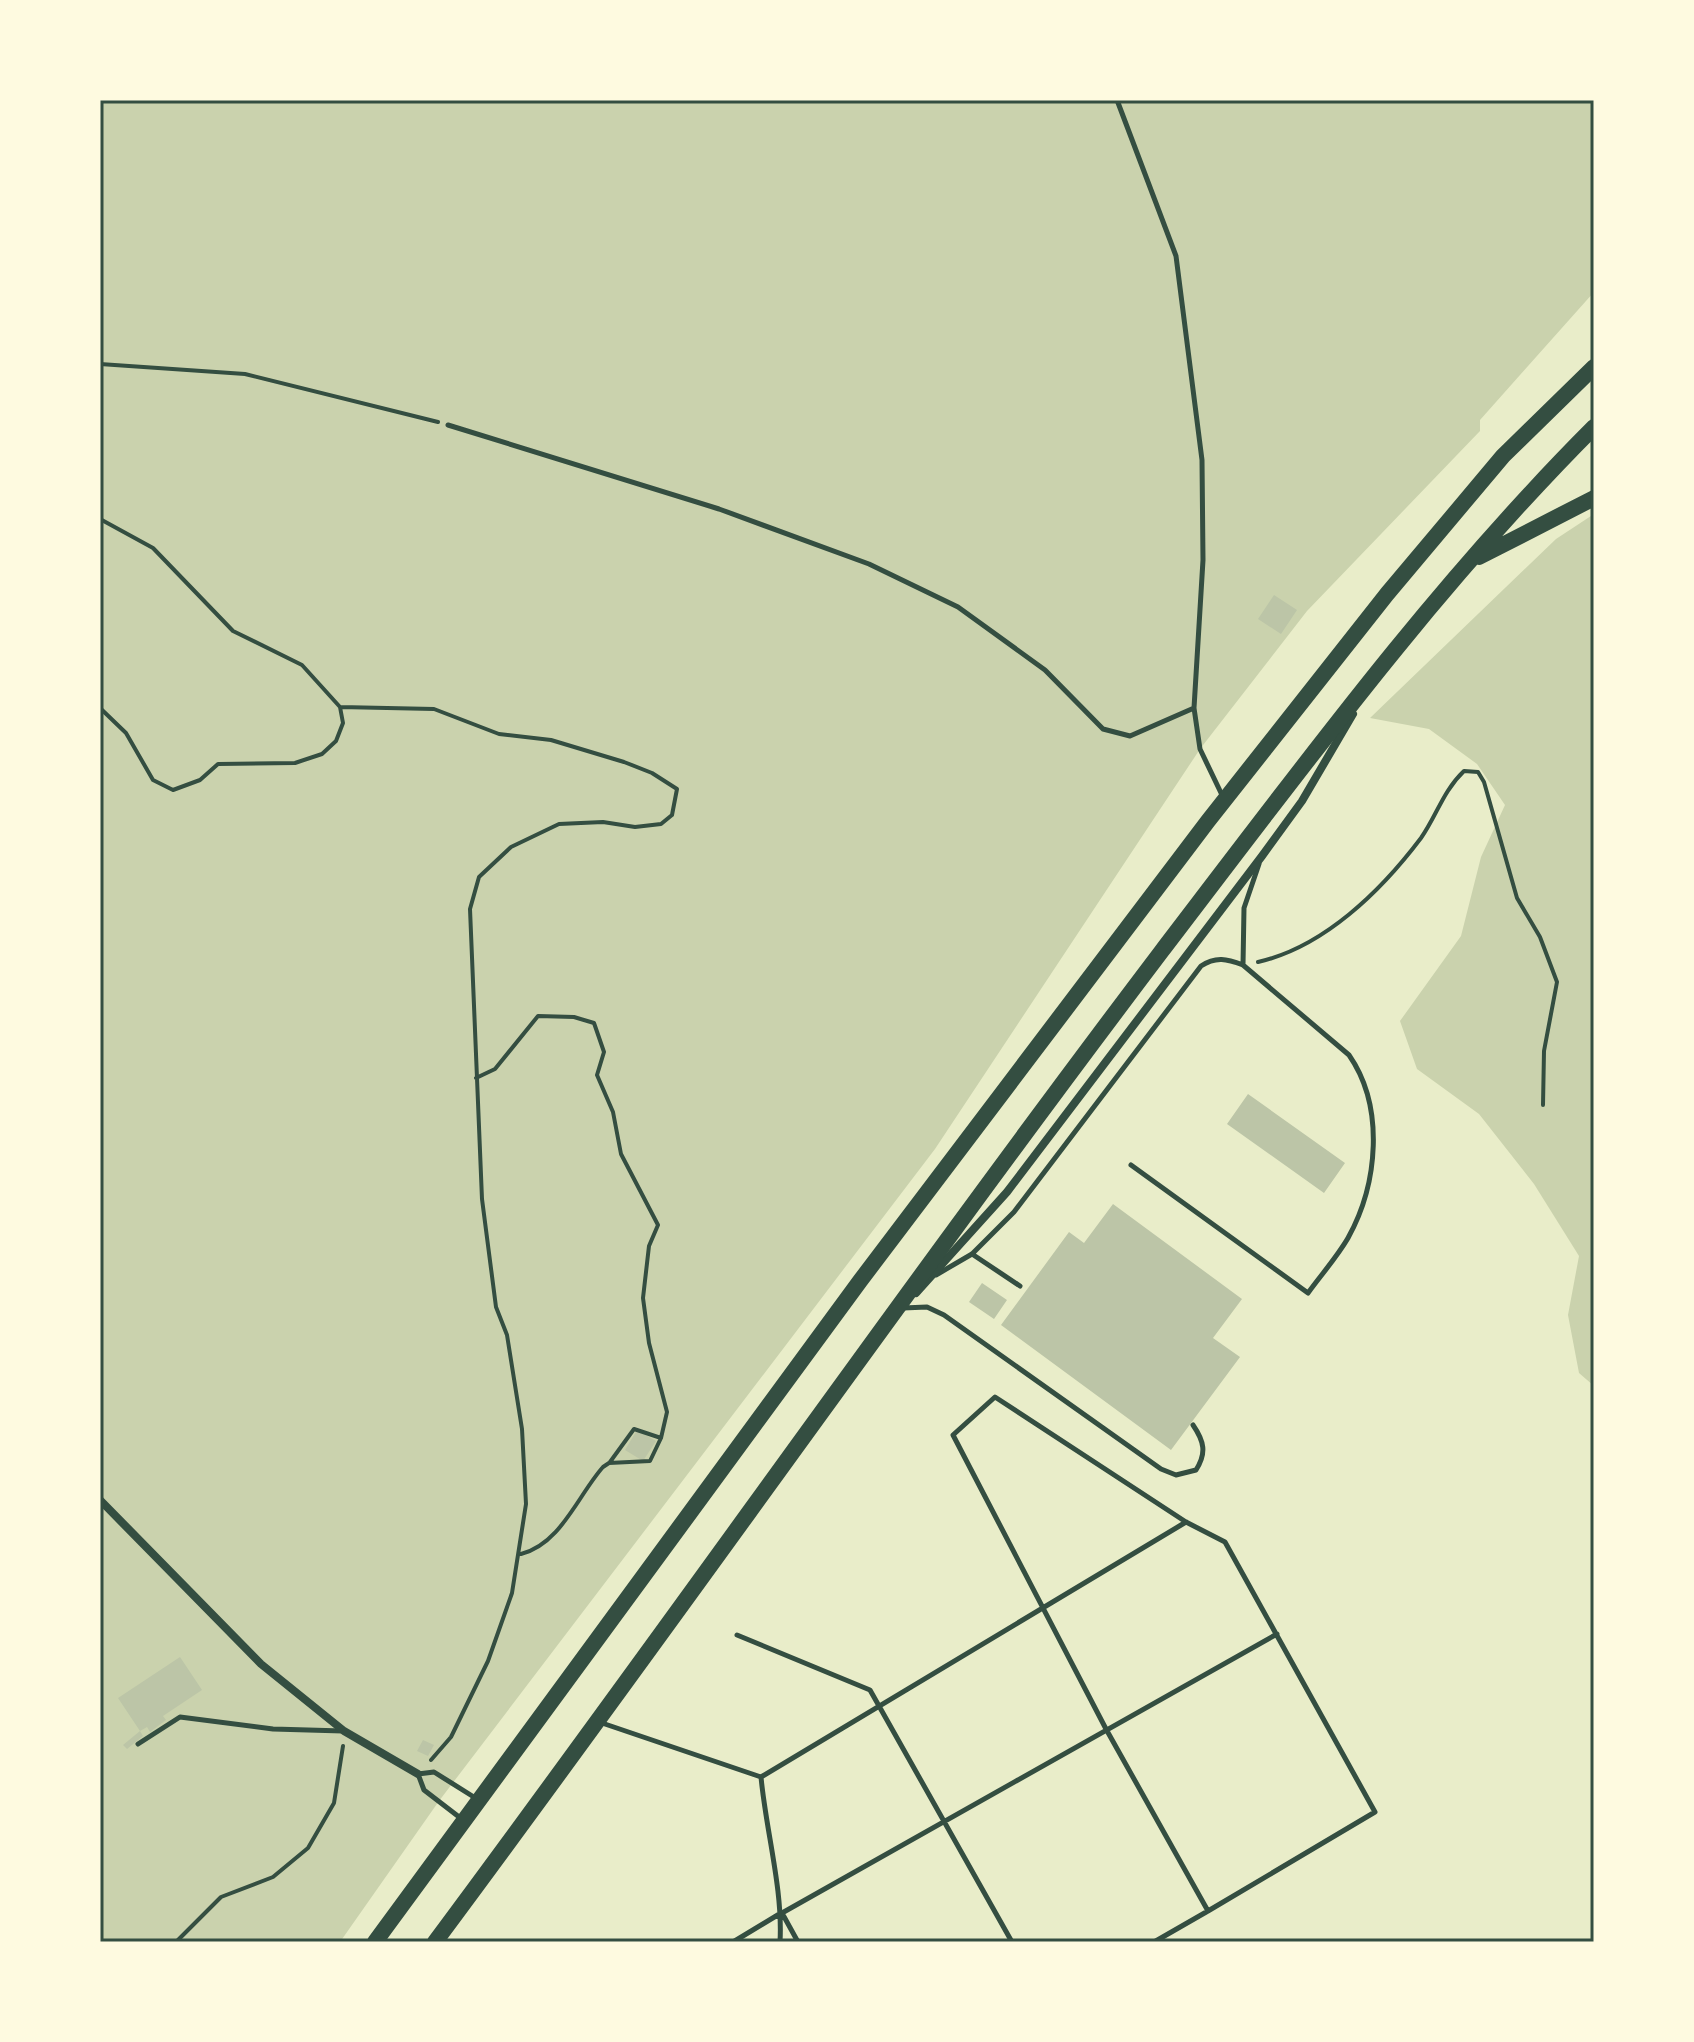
<svg xmlns="http://www.w3.org/2000/svg" width="1694" height="2042" font-family="'DM Sans',sans-serif">
	<style>
		.green { fill: #cad2ad }
		.building { fill: #bcc5a7 }
		.lines { fill: none; stroke-linecap: round; stroke-linejoin: round }
		.path { stroke: #344e41; stroke-width: 4 }
		.service { stroke: #344e41; stroke-width: 5 }
		.minor { stroke: #344e41; stroke-width: 8 }
		.primary { stroke: #344e41; stroke-width: 16 }
		.neatline { fill: none; stroke: #344e41; stroke-width: 3 }
	</style>
	<rect width="100%" height="100%" fill="#e9edc9"/>
	<path class="green" d="M100 100H1594V292L1480 420V431L1307 611 1200 749 935 1149 439 1801 340 1942H100Z
		M1594 514V1386L1579 1373 1568 1315 1579 1256 1534 1184 1479 1114 1417 1069 1400 1021 1461 936 1481 857 1505 805 1477 764 1429 729 1370 718 1556 539Z"/>
	<path class="building" d="M1274 595 1297 610 1281 634 1258 619Z
		M1248 1094 1345 1163 1324 1193 1227 1124Z
		M1113 1204 1242 1299 1213 1338 1240 1357 1171 1450 1001 1325 1069 1232 1084 1243Z
		M982 1283 1007 1300 994 1319 969 1302Z
		M637 1430 656 1441 643 1461 625 1450Z
		M180 1657 202 1690 163 1716 166 1720 150 1732 147 1727 140 1731 118 1698Z
		M140 1731 143 1736 127 1749 123 1745Z
		M423 1740 434 1745 428 1756 417 1751Z"/>
	<g class="lines">
		<path class="path" d="M100 364 245 374 438 422
			M100 519 153 548 233 631 302 665 340 707 343 723 336 741 322 754 295 763 218 764 200 780 173 790 153 780 126 733 100 708
			M340 707 434 709 499 734 551 740 624 762 652 773 677 789 672 815 661 824 635 827 603 822 559 824 511 847 479 877 470 909 482 1199 496 1307 507 1335 522 1429 526 1504 512 1593 488 1661 451 1737 431 1760
			M1258 962C1324 947 1381 891 1421 838 1437 815 1443 791 1464 771L1478 772 1484 782 1517 898 1540 937 1557 982 1544 1051 1543 1105
			M476 1078 495 1069 538 1016 574 1017 594 1023 604 1052 597 1075 613 1112 621 1154 658 1225 649 1246 643 1298 649 1343 667 1412 661 1438 650 1461 609 1463 603 1467C578 1495 561 1544 521 1554
			M610 1462 634 1429 661 1438
			M176 1942 221 1897 273 1877 308 1848 334 1803 343 1746"/>
		<path class="service" d="M1117 100 1176 256 1202 460 1203 560 1194 708 1200 749 1222 795
			M448 425 719 509 869 564 958 607 1045 670 1103 729 1130 736 1194 708
			M1243 965 1244 908 1259 864
			M972 1254 1020 1286
			M936 1275 972 1254 1014 1212 1201 966C1216 956 1227 959 1243 965L1349 1055C1385 1107 1378 1184 1348 1238 1337 1257 1321 1275 1308 1293L1131 1165
			M903 1308 927 1307 944 1315 1161 1469 1176 1475 1196 1470C1207 1453 1204 1441 1193 1425
			M737 1635 870 1690 1012 1942
			M599 1722 761 1777C766 1831 783 1889 780 1942
			M138 1744 180 1717 273 1729 343 1731
			M761 1777 1186 1522
			M463 1820 424 1790 418 1774 434 1772 477 1799
			M733 1942 781 1913
			M798 1942 782 1913 1277 1634
			M1154 1942 1208 1911 1106 1729 953 1435 995 1397 1186 1522 1225 1542 1375 1812 1208 1911"/>
		<path class="minor" d="M916 1293 1007 1192 1262 856 1302 801 1353 714
			M100 1500 261 1664 344 1731 418 1774"/>
		<path class="primary" d="M1479 557 1594 498
			M375 1942 860 1281 1208 821 1387 594 1503 456 1594 367
			M435 1942C679 1614 914 1278 1161 952 1298 773 1434 587 1594 427"/>
	</g>
	<rect width="1694" height="2042" fill="none" stroke="#fefae0" stroke-width="204"/>
	<rect x="102" y="102" width="1490" height="1838" class="neatline"/>
</svg>
